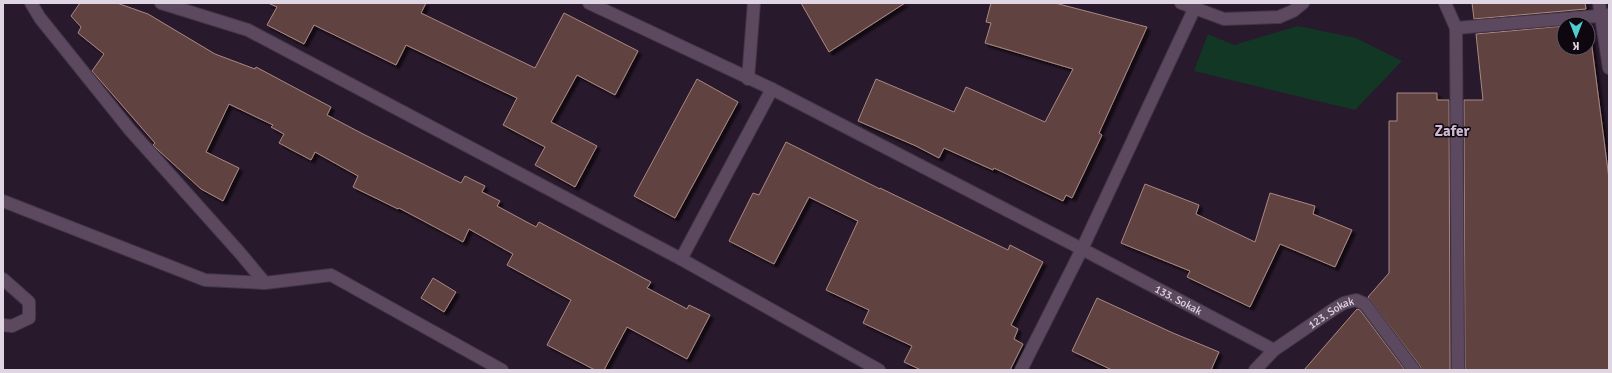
<svg xmlns="http://www.w3.org/2000/svg" width="1612" height="373" font-family="Signika,sans-serif">
	<style>
		.green { fill: #123724 }
		.building { fill: #60423f; stroke: #aa8884; filter: url(#shadow) }
		.lines { fill: none; stroke-linecap: round; stroke-linejoin: round }
		.street-casing { stroke: #433645; stroke-width: 14 }
		.street { stroke: #5c4960; stroke-width: 12 }
		.labels { text-anchor: middle; stroke-width: 3; stroke-linejoin: round; paint-order: stroke }
		.street-label { font-size: 11px; fill: #e0d5e2; stroke: #0e070f }
		.district-label { font-size: 15px; font-weight: bold; fill: #ceb8d2; stroke: #0e070f }
	</style>
	<defs>
		<filter id="shadow"><feDropShadow dx="3.5" dy="3.5" stdDeviation="1" flood-color="#0009"/></filter>
	</defs>
	<rect width="100%" height="100%" fill="#29192c"/>
	<path class="green" d="M1298 26 1356 38 1402 61 1355 110 1194 71 1208 34 1234 45Z"/>
	<path class="building" d="M80 3H117L148 14 215 54 255 69 256 67 331 107 327 115 363 134 461 183 465 176 485 186 482 192 500 201 497 206 536 227 539 222 651 282 647 288 687 309 689 305 710 315 687 359 627 327 604 370H595L547 345 571 300 507 265 513 254 469 229 463 242 399 208 398 209 353 187 358 176 315 152 311 160 279 143 284 134 271 127 273 125 229 104 206 152 239 168 223 201 201 189 158 150 153 145 155 143 92 71 104 54 78 33 81 27 71 16Z
		M268 3H426L421 13 535 68 564 13 638 51 615 95 577 75 551 122 597 146 575 187 535 165 545 147 503 125 517 98 406 45 396 65 314 25 304 44 267 25 277 7Z
		M801 3H905L829 52Z
		M991 3H1055L1147 27 1099 133 1102 135 1072 198 1066 195 1063 201 994 168 993 170 944 148 939 158 916 146 858 121 876 79 954 112 966 87 1045 122 1073 69 985 43 991 23 986 22Z
		M1472 3H1585L1586 9 1474 19Z
		M1589 24 1609 179V370H1465L1464 100H1483L1476 34 1564 26V48H1588Z
		M697 79 738 102 675 218 634 196Z
		M1397 93H1437V100H1449L1450 370H1421L1420 366 1368 297 1389 273V121H1397Z
		M786 142 880 189V188L1008 250 1010 245 1043 262 1011 325 1018 329 1014 339 1023 344 1010 370H921L904 362 912 346 863 323 869 310 826 290 858 221 809 197 774 264 729 241 753 193 759 195Z
		M1145 184 1199 205 1196 214 1255 242 1270 193 1315 206 1313 214 1352 230 1335 267 1280 244 1250 307 1187 277 1190 271 1121 243Z
		M433 278 456 292 444 312 421 298Z
		M1097 298 1173 333 1219 352 1211 370H1112L1072 351Z
		M1357 309 1360 310 1405 370H1304Z"/>
	<g class="lines">
		<g class="street-casing">
			<g id="street">
				<path d="M31 3 40 18 130 130 240 253 265 283 331 275 502 370"/>
				<path d="M161 3 248 30 681 259 879 370"/>
				<path id="s1" d="M589 3 772 89 1082 249 1274 350"/>
				<path d="M1181 3 1224 19 1279 17 1293 11 1303 3"/>
				<path d="M1445 3 1456 28 1458 370"/>
				<path d="M1599 3 1609 68"/>
				<path d="M1456 28 1609 15"/>
				<path d="M748 79 754 3"/>
				<path d="M3 201 205 280 265 283"/>
				<path d="M681 259 772 89"/>
				<path d="M3 279 29 302V318L12 326 3 325"/>
				<path d="M1021 370 1082 249 1197 3"/>
				<path id="s2" d="M1255 370 1274 350 1334 309 1344 303 1356 300 1365 304 1414 370"/>
			</g>
		</g>
		<use href="#street" class="street"/>
	</g>
	<g class="labels">
		<g class="street-label">
			<text dy="4" stroke="none"><textPath href="#s1" startOffset="660">133. Sokak</textPath></text>
			<text dy="4" stroke="none"><textPath href="#s2" startOffset="96">123. Sokak</textPath></text>
		</g>
		<g class="district-label">
			<text x="1452" y="136">Zafer</text>
		</g>
	</g>
	<rect width="1612" height="373" fill="none" stroke="#e0d5e2" stroke-width="8"/>
	<g transform="translate(1576 36) rotate(180)"><circle r="19" fill="#0e070f" stroke="#625963"/>
	<path d="M0-3L7 15L0 10L-7 15Z" fill="#51ccd1"/>
	<text y="-6" font-size="11" font-weight="bold" text-anchor="middle" fill="#e0d5e2">K</text>
	</g>
</svg>
